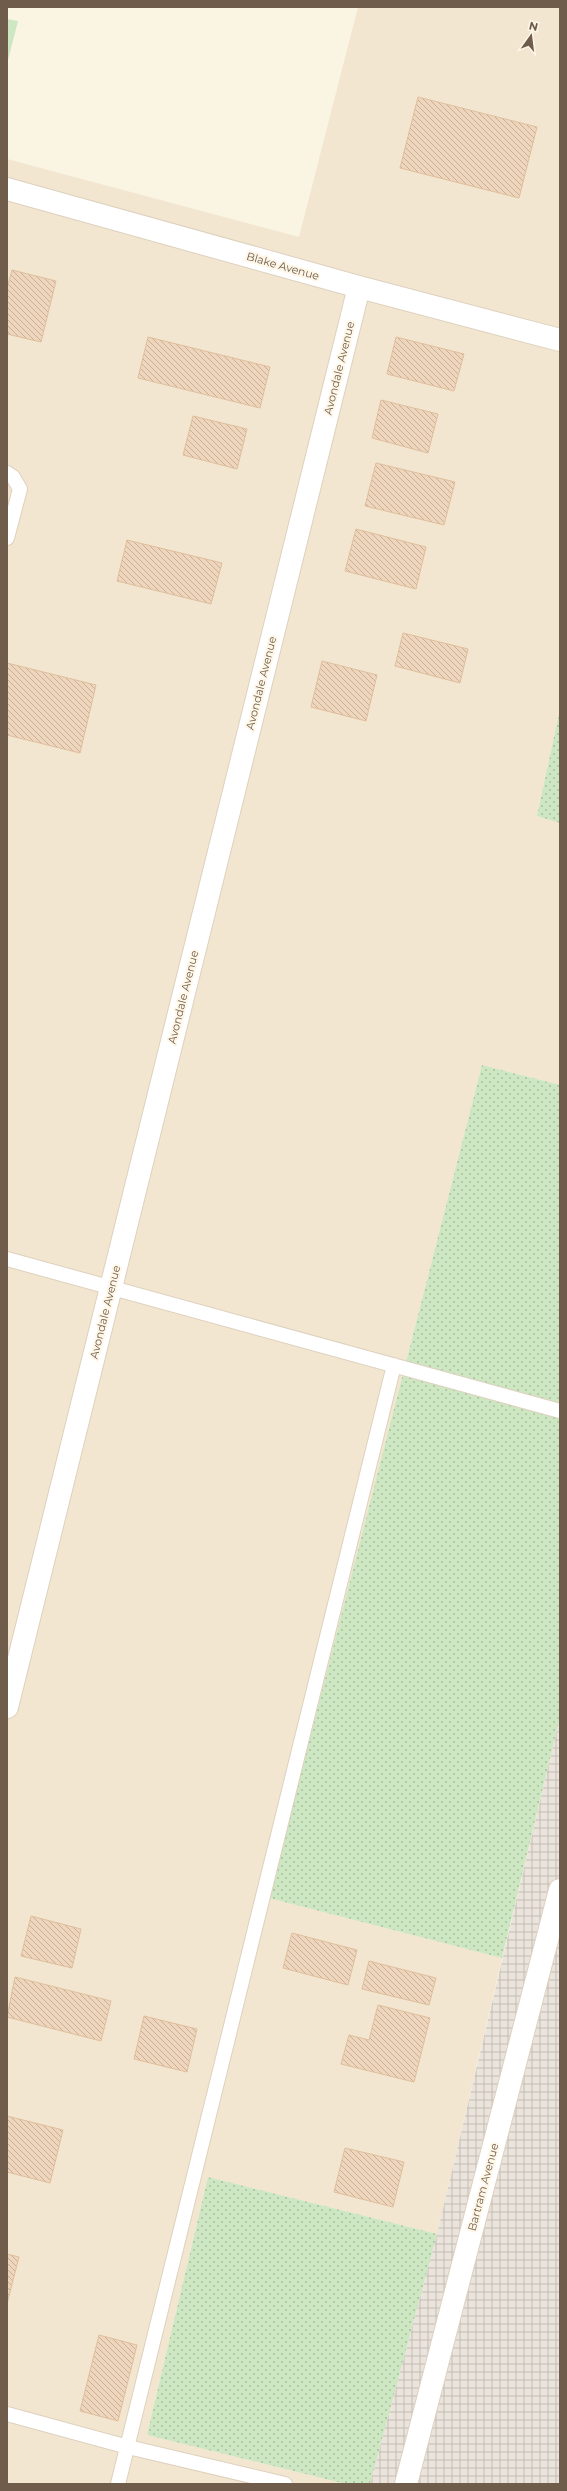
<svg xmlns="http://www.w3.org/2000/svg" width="567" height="2491" font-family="Montserrat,sans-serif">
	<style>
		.residential { fill: #f2e6d0 }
		.industrial { fill: url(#industrial-grid) }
		.grass { fill: url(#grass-dots) }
		.park { fill: #cce7c1 }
		.building { fill: url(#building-back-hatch); stroke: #e0be9c }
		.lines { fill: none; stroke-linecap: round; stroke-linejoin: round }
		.service-casing { stroke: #ded1be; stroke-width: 16 }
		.minor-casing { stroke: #ded1be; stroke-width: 24 }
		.service { stroke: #fff; stroke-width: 14 }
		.minor { stroke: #fff; stroke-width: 22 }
		.labels { text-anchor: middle; stroke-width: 4; stroke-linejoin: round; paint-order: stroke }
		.street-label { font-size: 11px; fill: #705c4a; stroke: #fef7e7 }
	</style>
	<defs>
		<pattern id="industrial-grid" width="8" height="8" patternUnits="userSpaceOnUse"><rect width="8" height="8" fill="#eae4dd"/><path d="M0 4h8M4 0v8" fill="none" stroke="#c2bcb5"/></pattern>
		<pattern id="grass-dots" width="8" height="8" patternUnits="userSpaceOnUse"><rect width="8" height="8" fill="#cce7c1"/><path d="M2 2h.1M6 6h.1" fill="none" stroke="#aabe9f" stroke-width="1.8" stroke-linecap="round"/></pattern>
		<pattern id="building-back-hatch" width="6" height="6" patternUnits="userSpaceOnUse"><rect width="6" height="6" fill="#eed5bb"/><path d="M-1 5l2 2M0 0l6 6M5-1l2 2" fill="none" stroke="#c5b09a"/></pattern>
	</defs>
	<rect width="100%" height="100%" fill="#faf4e2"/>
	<path class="residential" d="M358 7H560V709L537 816 560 823V1085L482 1065 269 1898 502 1958 437 2234 208 2177 147 2435 346 2484H7V159L299 237Z"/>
	<path class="industrial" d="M560 1717V2484H370L437 2234Z"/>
	<path class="grass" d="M560 709V823L537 816Z
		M482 1065 560 1085V1717L502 1958 269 1898Z
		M208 2177 437 2234 370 2484H346L147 2435Z"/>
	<path class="park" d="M7 19 18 21 7 64Z"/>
	<path class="building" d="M418 97 537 127 519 198 400 168Z
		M12 270 56 281 41 342 7 334V288Z
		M148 337 270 367 260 408 138 378Z
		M396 337 464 354 454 391 387 374Z
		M381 400 438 414 428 453 372 438Z
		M193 416 247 429 237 469 183 455Z
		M376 463 455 482 444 525 365 506Z
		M356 529 426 547 416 589 345 571Z
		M127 540 222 563 211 604 117 581Z
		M403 633 468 649 460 683 395 666Z
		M322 661 377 675 366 721 311 707Z
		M7 663 96 685 80 753 7 735Z
		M31 1916 81 1929 72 1968 21 1956Z
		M292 1933 357 1950 348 1985 283 1968Z
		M369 1961 436 1978 429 2005 362 1989Z
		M15 1977 111 2001 101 2041 7 2017Z
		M378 2005 430 2018 414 2082 341 2064 349 2035 369 2040Z
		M144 2016 197 2029 187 2072 134 2059Z
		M7 2116 63 2130 50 2183 7 2172Z
		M345 2148 404 2162 393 2207 334 2192Z
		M7 2254 19 2257 7 2304Z
		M99 2335 137 2345 118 2421 80 2411Z"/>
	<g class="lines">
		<g class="service-casing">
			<path id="service" d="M7 473 13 477 20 489 7 538
				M7 1259 560 1411
				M7 2414 128 2447 285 2484
				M118 2484 394 1365"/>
		</g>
		<g class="minor-casing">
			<path id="minor" d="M7 189 359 287 560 340
				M7 1707 359 287
				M406 2484 560 1890"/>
		</g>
		<use href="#service" class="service"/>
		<use href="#minor" class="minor"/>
	</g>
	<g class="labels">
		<g class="street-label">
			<text transform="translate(283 266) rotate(16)" y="4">Blake Avenue</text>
			<text transform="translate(339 368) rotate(-76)" y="4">Avondale Avenue</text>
			<text transform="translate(261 683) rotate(-76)" y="4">Avondale Avenue</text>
			<text transform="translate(183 997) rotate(-76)" y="4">Avondale Avenue</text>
			<text transform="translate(105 1312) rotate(-76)" y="4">Avondale Avenue</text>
			<text transform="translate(483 2187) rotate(-75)" y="4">Bartram Avenue</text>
		</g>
	</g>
	<rect width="567" height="2491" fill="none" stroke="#705c4a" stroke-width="16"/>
	<g transform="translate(531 36) rotate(14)" stroke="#fef7e7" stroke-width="3" paint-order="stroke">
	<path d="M0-3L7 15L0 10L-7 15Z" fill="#705c4a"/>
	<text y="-6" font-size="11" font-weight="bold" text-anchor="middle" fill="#705c4a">N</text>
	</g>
</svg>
